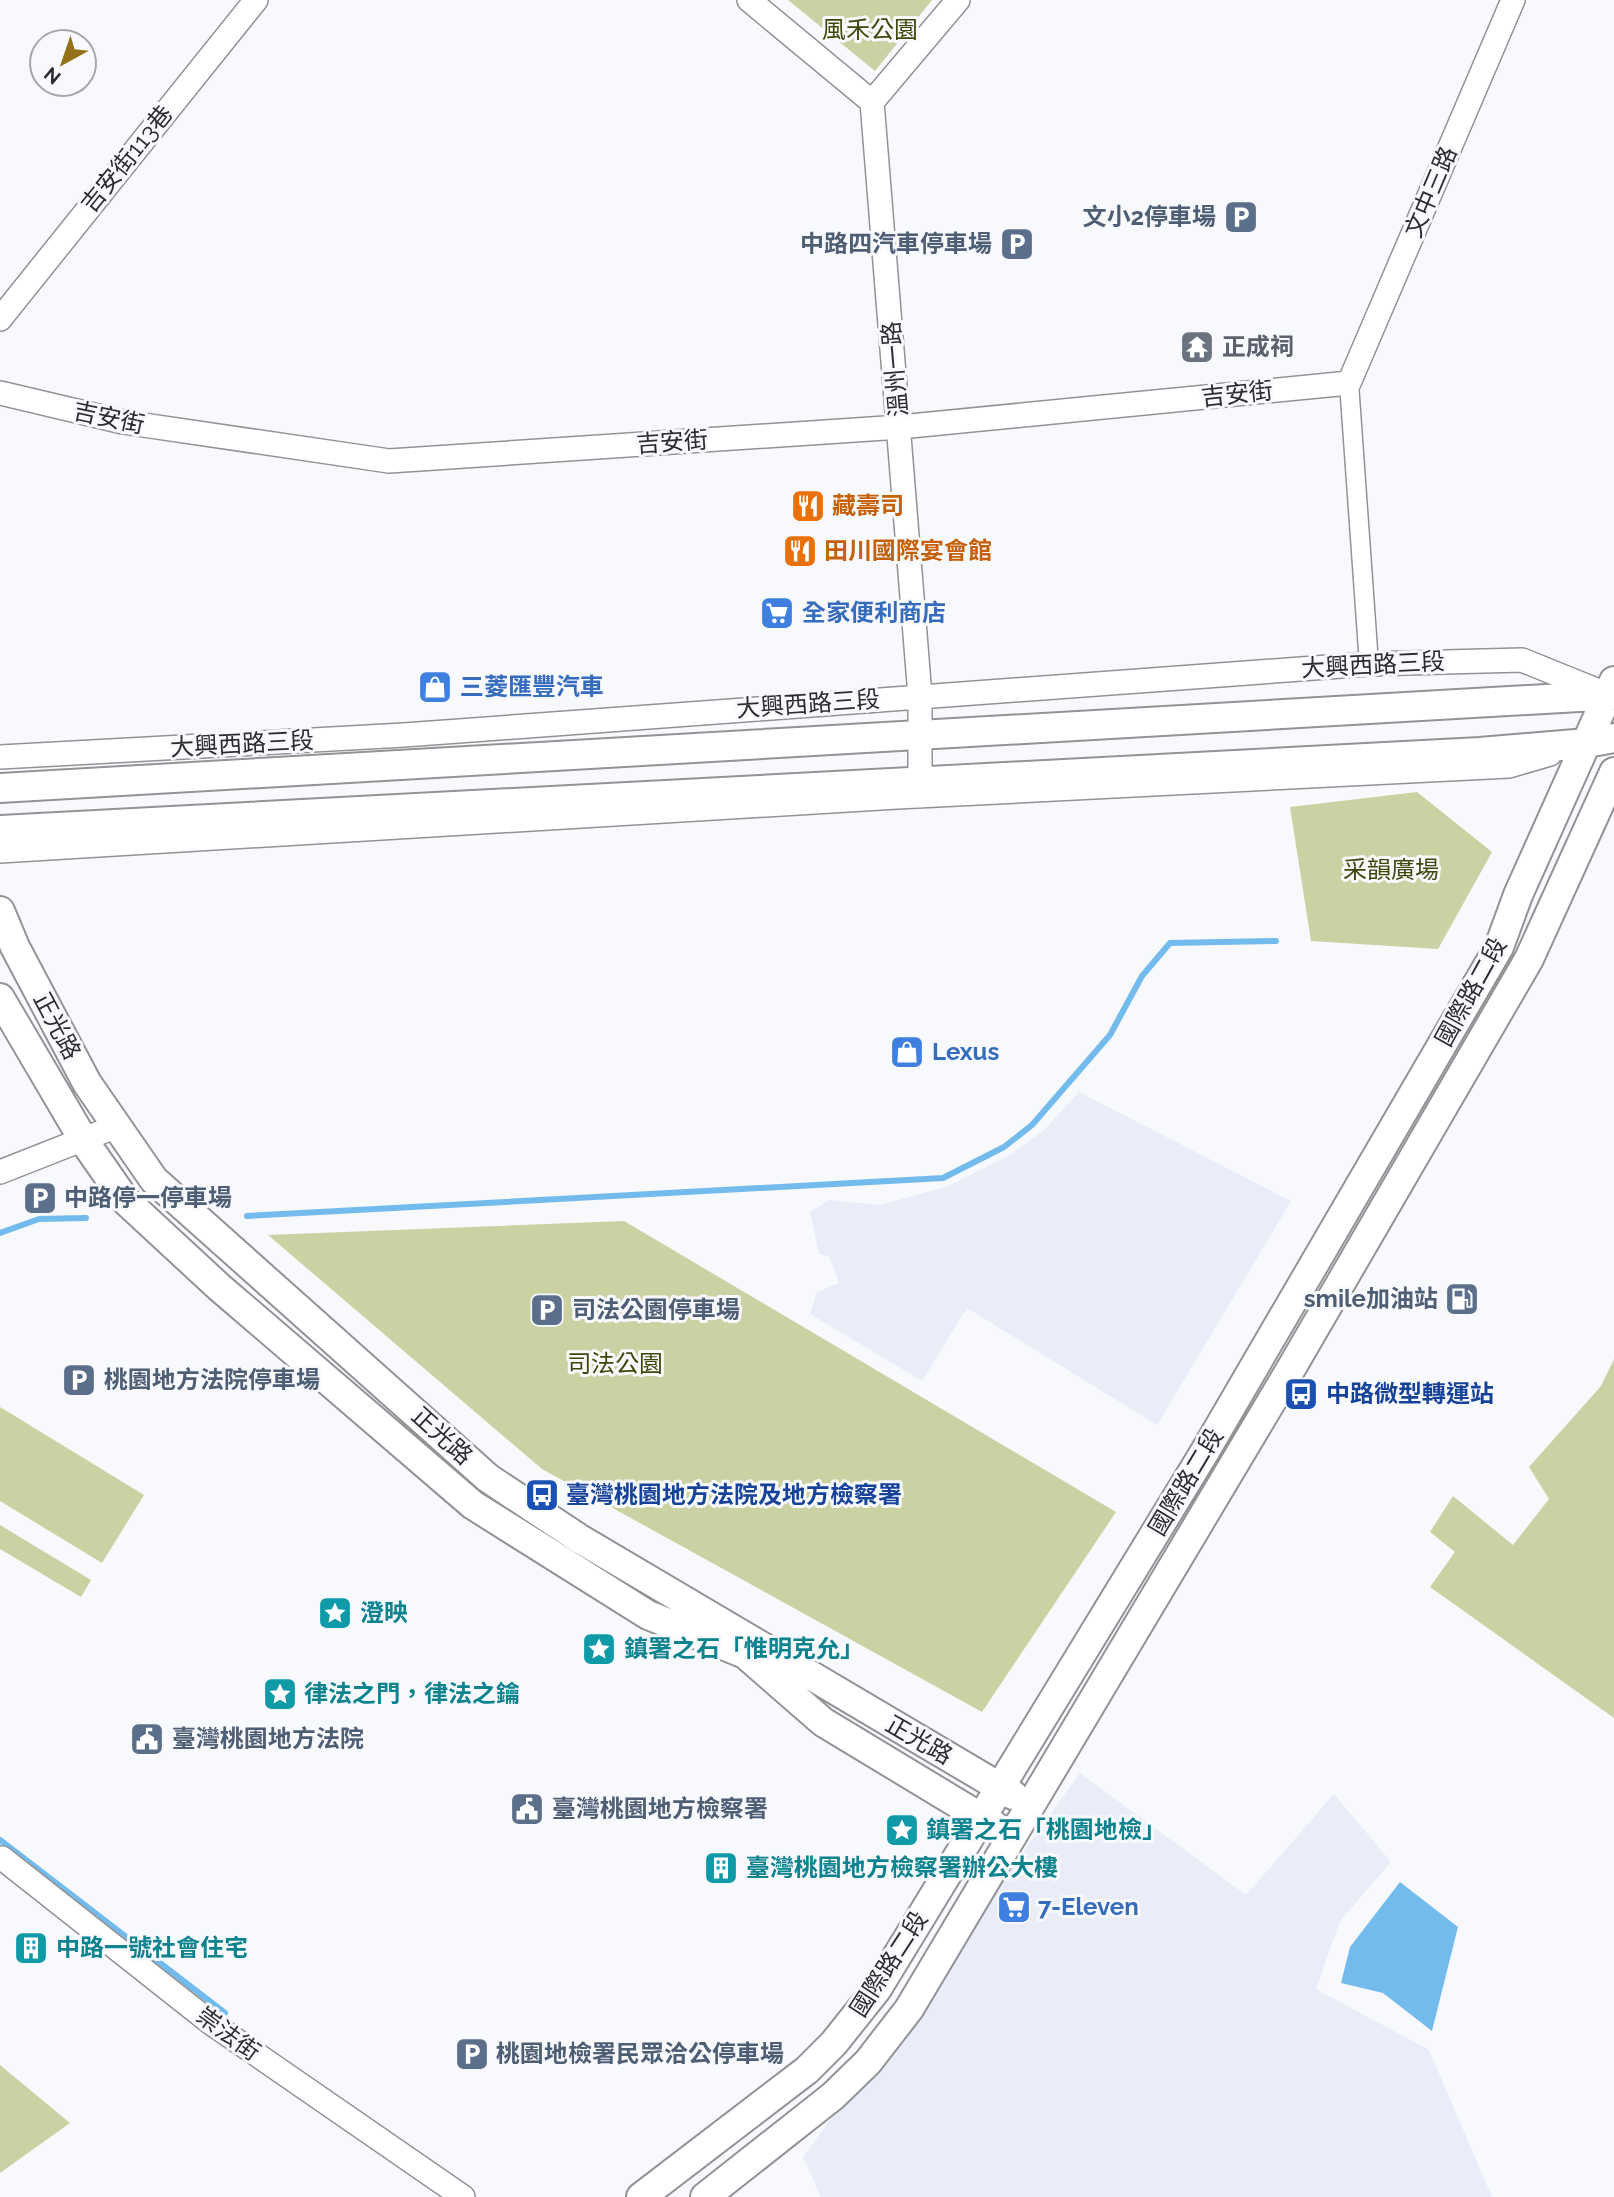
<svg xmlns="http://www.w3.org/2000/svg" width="1614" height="2197" font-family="Raleway,'Noto Sans TC',sans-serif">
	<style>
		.built { fill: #eaedf8 }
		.green { fill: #cad1a2 }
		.water { fill: #74bbed }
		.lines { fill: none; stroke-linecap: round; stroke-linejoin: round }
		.stream { stroke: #74bbed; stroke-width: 6 }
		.pedestrian-casing { stroke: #929396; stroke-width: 21 }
		.minor-casing { stroke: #929396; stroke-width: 26 }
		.tertiary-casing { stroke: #929396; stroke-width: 32 }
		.pedestrian { stroke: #fff; stroke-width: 18 }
		.minor { stroke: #fff; stroke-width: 23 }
		.tertiary { stroke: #fff; stroke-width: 28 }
		.labels { text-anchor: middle; stroke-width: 6; stroke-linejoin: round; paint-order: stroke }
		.park-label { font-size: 24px; fill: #40470b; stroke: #f8f9fd }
		.street-label { font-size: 24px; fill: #2b2c2d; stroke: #f8f9fd }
		.service-label { font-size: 24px; font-weight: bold; fill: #4e5e75; stroke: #f8f9fd; text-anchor: start }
		.worship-label { font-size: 24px; font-weight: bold; fill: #5b616d; stroke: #f8f9fd; text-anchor: start }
		.food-label { font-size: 24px; font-weight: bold; fill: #c56008; stroke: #f8f9fd; text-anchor: start }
		.shop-label { font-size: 24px; font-weight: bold; fill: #366cbe; stroke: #f8f9fd; text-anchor: start }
		.transit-label { font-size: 24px; font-weight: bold; fill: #164399; stroke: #f8f9fd; text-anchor: start }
		.culture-label { font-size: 24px; font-weight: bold; fill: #0d838f; stroke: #f8f9fd; text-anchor: start }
	</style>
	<rect width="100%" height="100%" fill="#f8f9fd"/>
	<path class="built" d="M1079 1092 1291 1201 1157 1425 967 1308 922 1381 810 1314 817 1292 839 1283 829 1256 819 1254 810 1212 829 1200 880 1205 946 1187 1008 1156 1044 1130Z
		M1080 1773 1246 1895 1334 1794 1391 1862 1340 1921 1316 1989 1429 2050 1492 2197H821L803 2157Z"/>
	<path class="green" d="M788 0H932L875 71Z
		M1417 792 1492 852 1438 949 1311 941 1290 807Z
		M624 1221 1116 1512 982 1712 542 1469 268 1235Z
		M1614 1359V1718L1430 1587 1455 1552 1430 1532 1453 1496 1513 1545 1549 1499 1529 1467 1601 1386Z
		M0 1407 144 1495 102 1563 0 1501Z
		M0 1525 91 1580 81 1597 0 1549Z
		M0 2065 70 2123 0 2173Z"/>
	<path class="water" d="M1400 1882 1458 1927 1432 2031 1383 1993 1341 1983 1350 1947Z"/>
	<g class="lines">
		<path class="stream" d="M247 1216 943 1178 1004 1147 1032 1125 1110 1035 1142 976 1170 943 1276 941
			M0 1233 39 1219 86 1218
			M0 1840 225 2013"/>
		<g class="pedestrian-casing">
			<path id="pedestrian" d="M1349 383 1369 664"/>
		</g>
		<g class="minor-casing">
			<path id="minor" d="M749 0 872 102 920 696V796
				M872 102 958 0
				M0 319 256 0
				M0 393 123 422 389 461 900 427 1349 383 1513 0
				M0 757 404 735 1369 664 1522 660 1606 694
				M0 851 897 797 1509 766 1550 754
				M0 1172 117 1126
				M2 1858 211 2023 463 2197"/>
		</g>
		<g class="tertiary-casing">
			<path id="tertiary" d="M0 788 1614 695
				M0 830 1480 752 1587 743 1614 738
				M0 911 15 947 87 1083 154 1180 488 1478 580 1539 1013 1795
				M0 998 84 1141 125 1200 219 1287 473 1505 648 1615 745 1654 823 1722 995 1826
				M641 2197 807 2070 834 2043 877 1989 1204 1453 1499 947 1518 895 1614 681
				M705 2197 833 2096 868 2062 909 2009 1289 1372 1529 959 1614 772"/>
		</g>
		<use href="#pedestrian" class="pedestrian"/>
		<use href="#minor" class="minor"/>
		<use href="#tertiary" class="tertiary"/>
	</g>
	<defs>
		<g id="parking-square" transform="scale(1.75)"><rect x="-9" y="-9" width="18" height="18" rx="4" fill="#5c6f8a" stroke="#f8f9fd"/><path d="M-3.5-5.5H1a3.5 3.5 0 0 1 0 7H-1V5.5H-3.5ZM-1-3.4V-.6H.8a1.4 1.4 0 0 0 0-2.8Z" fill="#fff"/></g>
		<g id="temple-square" transform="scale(1.75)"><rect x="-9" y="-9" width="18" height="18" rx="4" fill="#6b7280" stroke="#f8f9fd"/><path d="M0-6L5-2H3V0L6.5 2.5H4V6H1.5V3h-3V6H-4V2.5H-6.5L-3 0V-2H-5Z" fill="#fff"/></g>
		<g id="restaurant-square" transform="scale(1.75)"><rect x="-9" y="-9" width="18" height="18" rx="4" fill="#e8710a" stroke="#f8f9fd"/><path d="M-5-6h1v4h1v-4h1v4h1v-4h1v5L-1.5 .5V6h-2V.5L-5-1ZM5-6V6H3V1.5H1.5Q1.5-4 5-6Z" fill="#fff"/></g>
		<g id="supermarket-square" transform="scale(1.75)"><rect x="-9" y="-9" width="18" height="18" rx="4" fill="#3f7fe0" stroke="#f8f9fd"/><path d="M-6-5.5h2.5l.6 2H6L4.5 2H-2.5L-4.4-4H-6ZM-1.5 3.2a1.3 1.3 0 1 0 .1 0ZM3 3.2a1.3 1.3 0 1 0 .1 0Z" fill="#fff"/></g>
		<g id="shop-square" transform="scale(1.75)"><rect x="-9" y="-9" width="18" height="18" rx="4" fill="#3f7fe0" stroke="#f8f9fd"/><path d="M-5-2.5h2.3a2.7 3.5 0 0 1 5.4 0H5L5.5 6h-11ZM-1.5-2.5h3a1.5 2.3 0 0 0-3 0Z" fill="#fff"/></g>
		<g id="fuel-square" transform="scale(1.75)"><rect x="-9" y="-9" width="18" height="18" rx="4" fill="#5c6f8a" stroke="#f8f9fd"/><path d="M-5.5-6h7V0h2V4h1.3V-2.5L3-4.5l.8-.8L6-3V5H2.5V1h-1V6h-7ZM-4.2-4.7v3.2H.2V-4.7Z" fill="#fff"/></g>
		<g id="bus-square" transform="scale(1.75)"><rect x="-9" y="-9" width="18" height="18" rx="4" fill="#1a4fb4" stroke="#f8f9fd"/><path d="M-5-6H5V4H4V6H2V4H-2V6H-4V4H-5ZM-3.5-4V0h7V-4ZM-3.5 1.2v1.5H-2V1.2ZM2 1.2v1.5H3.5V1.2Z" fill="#fff"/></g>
		<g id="sight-square" transform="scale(1.75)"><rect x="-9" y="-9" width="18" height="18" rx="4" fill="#0f9aa8" stroke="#f8f9fd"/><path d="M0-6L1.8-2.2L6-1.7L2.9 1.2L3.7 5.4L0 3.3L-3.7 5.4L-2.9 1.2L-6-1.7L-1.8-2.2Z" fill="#fff"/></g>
		<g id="civic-square" transform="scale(1.75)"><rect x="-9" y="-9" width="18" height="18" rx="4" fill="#5c6f8a" stroke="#f8f9fd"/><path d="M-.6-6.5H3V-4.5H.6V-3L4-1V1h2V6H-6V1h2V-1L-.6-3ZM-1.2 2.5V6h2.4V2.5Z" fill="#fff"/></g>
		<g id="building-square" transform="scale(1.75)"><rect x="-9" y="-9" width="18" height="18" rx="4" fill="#0f9aa8" stroke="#f8f9fd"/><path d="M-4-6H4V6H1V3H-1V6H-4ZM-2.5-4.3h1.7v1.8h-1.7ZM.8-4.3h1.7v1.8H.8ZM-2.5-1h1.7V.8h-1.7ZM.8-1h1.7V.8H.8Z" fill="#fff"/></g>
	</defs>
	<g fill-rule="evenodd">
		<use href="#parking-square" x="1241" y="217"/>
		<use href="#parking-square" x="1017" y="244"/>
		<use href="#temple-square" x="1197" y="347"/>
		<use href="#restaurant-square" x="808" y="506"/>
		<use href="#restaurant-square" x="800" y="551"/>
		<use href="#supermarket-square" x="777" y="613"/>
		<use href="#shop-square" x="435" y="687"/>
		<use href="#shop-square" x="907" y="1052"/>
		<use href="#parking-square" x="40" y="1198"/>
		<use href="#fuel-square" x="1462" y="1299"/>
		<use href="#parking-square" x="547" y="1310"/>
		<use href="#parking-square" x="79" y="1380"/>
		<use href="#bus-square" x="1301" y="1394"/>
		<use href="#bus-square" x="542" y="1495"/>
		<use href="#sight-square" x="335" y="1613"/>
		<use href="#sight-square" x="599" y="1649"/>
		<use href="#sight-square" x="280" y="1694"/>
		<use href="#civic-square" x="147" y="1739"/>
		<use href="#civic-square" x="527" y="1809"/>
		<use href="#sight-square" x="902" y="1830"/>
		<use href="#building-square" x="721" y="1868"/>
		<use href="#supermarket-square" x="1014" y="1907"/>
		<use href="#building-square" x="31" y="1948"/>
		<use href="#parking-square" x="472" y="2054"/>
	</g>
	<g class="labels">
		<g class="park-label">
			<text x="870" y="38">風禾公園</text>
			<text x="1391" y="878">采韻廣場</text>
			<text x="615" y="1372">司法公園</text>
		</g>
		<g class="street-label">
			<text transform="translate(127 159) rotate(-51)" y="8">吉安街113巷</text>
			<text transform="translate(1431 192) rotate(-67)" y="8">文中三路</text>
			<text transform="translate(895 369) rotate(-95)" y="8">溫州一路</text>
			<text transform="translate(1237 394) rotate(-6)" y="8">吉安街</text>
			<text transform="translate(109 418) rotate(12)" y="8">吉安街</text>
			<text transform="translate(672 442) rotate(-4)" y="8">吉安街</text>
			<text transform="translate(1373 665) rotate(-3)" y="8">大興西路三段</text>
			<text transform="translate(808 704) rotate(-4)" y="8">大興西路三段</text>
			<text transform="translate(242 744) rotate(-3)" y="8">大興西路三段</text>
			<text transform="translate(1471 992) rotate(-61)" y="8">國際路二段</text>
			<text transform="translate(57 1026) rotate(62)" y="8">正光路</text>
			<text transform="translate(442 1436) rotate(42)" y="8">正光路</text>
			<text transform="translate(1186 1482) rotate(-59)" y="8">國際路二段</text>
			<text transform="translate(919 1740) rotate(30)" y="8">正光路</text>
			<text transform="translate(889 1964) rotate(-57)" y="8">國際路二段</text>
			<text transform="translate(228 2034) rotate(36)" y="8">崇法街</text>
		</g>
		<g class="service-label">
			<text x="1216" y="225" text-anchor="end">文小2停車場</text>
			<text x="992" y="252" text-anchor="end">中路四汽車停車場</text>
			<text x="64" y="1206">中路停一停車場</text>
			<text x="1438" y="1307" text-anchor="end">smile加油站</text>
			<text x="572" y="1318">司法公園停車場</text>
			<text x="104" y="1388">桃園地方法院停車場</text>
			<text x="172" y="1747">臺灣桃園地方法院</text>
			<text x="552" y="1817">臺灣桃園地方檢察署</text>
			<text x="496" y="2062">桃園地檢署民眾洽公停車場</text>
		</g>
		<g class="worship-label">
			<text x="1222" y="355">正成祠</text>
		</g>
		<g class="food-label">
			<text x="832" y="514">藏壽司</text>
			<text x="824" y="559">田川國際宴會館</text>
		</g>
		<g class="shop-label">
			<text x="802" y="621">全家便利商店</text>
			<text x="460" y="695">三菱匯豐汽車</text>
			<text x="932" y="1060">Lexus</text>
			<text x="1038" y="1915">7-Eleven</text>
		</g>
		<g class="transit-label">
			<text x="1326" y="1402">中路微型轉運站</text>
			<text x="566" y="1503">臺灣桃園地方法院及地方檢察署</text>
		</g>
		<g class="culture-label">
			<text x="360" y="1621">澄映</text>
			<text x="624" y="1657">鎮署之石「惟明克允」</text>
			<text x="304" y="1702">律法之門，律法之鑰</text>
			<text x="926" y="1838">鎮署之石「桃園地檢」</text>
			<text x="746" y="1876">臺灣桃園地方檢察署辦公大樓</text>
			<text x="56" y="1956">中路一號社會住宅</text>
		</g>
	</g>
	<g transform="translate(63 63) rotate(220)"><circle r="33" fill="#f8f9fd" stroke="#a6a7aa" stroke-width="2"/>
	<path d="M0-5L12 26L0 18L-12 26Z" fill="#95721a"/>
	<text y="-10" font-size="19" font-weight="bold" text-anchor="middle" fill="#2b2c2d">N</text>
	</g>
</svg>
